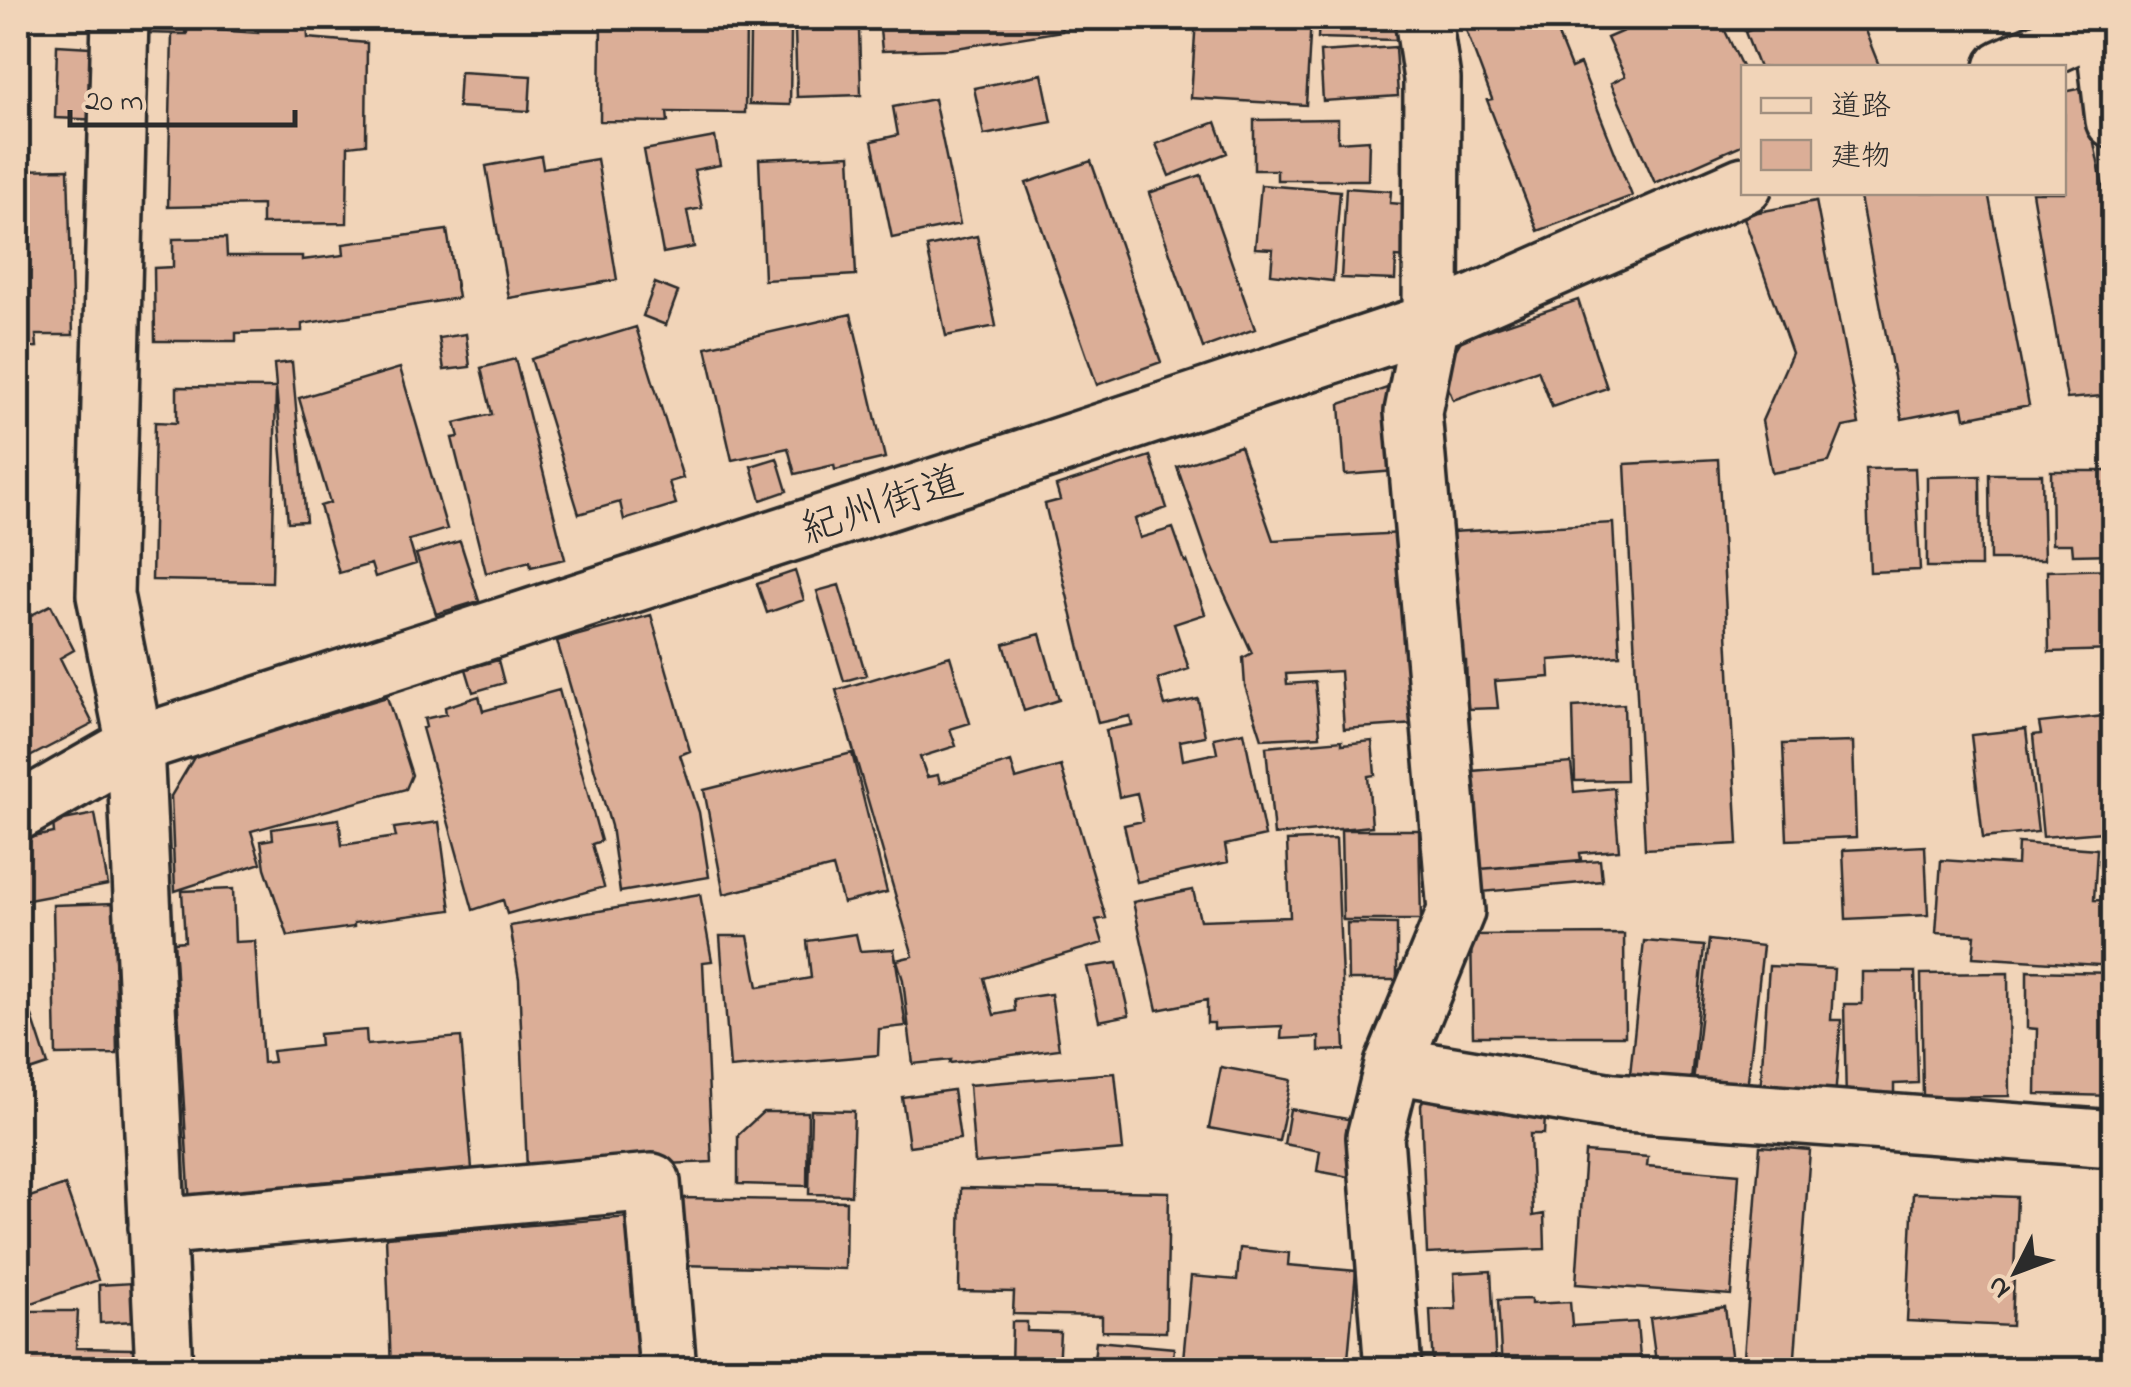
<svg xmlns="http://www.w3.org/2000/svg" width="2131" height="1387" font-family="'Indie Flower','Klee One',sans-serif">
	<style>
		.building { fill: #dbae97; stroke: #2b2b2b; stroke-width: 2.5 }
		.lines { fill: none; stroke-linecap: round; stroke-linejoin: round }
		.street-casing { stroke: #2b2b2b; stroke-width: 62 }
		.street { stroke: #f1d4b8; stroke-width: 55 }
		.labels { text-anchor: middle; stroke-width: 10; stroke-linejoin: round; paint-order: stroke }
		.street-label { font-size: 42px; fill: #2b2b2b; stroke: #f1d4b8 }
	</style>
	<rect width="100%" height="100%" fill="#f1d4b8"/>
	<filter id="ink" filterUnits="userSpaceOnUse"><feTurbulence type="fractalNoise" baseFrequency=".01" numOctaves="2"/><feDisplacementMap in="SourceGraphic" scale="20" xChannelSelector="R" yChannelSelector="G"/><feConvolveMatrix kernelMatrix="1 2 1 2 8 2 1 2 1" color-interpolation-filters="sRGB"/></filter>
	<g filter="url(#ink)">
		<path class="building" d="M146 18H186L185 34 145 33Z
			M259 18 307 20 308 38 367 43 366 144 348 146 347 223 262 224V205L168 207 172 34H187V28L258 33Z
			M601 18H746L745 113 667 112 668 122 600 121Z
			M879 18H1060L1062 31 950 49 882 51Z
			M1077 18H1138L1076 28Z
			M1196 18H1311L1306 105 1191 98Z
			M1319 18H1397L1396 40 1318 38Z
			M1472 18H1551L1571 68 1580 64 1632 196 1538 231 1487 100 1492 99 1463 22Z
			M1653 18H1676L1679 24 1693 18H1719L1744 71V144L1655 183 1611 83 1625 76 1607 38Z
			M1780 18H1860L1880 68H1759L1745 32Z
			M795 30H859L861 95 797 97Z
			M750 31H791L790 105 749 104Z
			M57 45 107 48 104 120 55 118Z
			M1395 47 1398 96 1323 101 1320 52Z
			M460 72 531 76 529 111 458 107Z
			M1042 74 1052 122 984 135 974 88Z
			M2083 88 2114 242V395L2067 399 2032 192H2064V92Z
			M934 99 960 224 892 238 872 141 898 135 893 107Z
			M1338 119V142L1369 140 1368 180H1277V170H1254V120Z
			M1216 122 1227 153 1169 176 1156 144Z
			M715 137 720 165 694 170 702 208 687 211 694 247 663 253 644 150Z
			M850 155 856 275 764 280 759 159Z
			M541 156 543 168 597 159 617 280 509 298 486 166Z
			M1091 161 1161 362 1097 385 1026 183Z
			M68 169 73 335H36L37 347 18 348V170Z
			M1201 175 1255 329 1203 348 1149 193Z
			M1261 185 1340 191 1333 281 1271 274 1273 249 1255 248Z
			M1346 188 1391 191 1390 203 1413 205 1410 258 1396 257 1395 280 1341 278Z
			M1859 192H1988L2029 405 1965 418 1963 407 1902 419Z
			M1816 201 1859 424 1843 427 1829 462 1772 473 1762 421 1792 353 1743 215Z
			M447 230 458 298 302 324V331L236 333V341H155L154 268 173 267V239L226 238 227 256H302V260L344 255 343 244Z
			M977 236 996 326 946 336 927 247Z
			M655 283 678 292 666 325 643 316Z
			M1578 300 1607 388 1552 407 1538 370 1453 400 1442 372 1462 339Z
			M851 314 885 458 835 470 834 465 795 474 788 448 732 460 706 347Z
			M636 327 683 478 669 482 676 504 624 520 620 502 579 514 531 359Z
			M466 334 470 367 444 370 439 338Z
			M515 359 565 559 531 567 530 561 486 573 452 438 459 437 455 423 492 414 481 368Z
			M292 362 306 521 288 522 274 364Z
			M400 368 447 529 409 540 416 564 375 577 371 564 339 573 320 506 330 503 299 398Z
			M177 387 276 388 272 582 152 580 155 422 177 423Z
			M1390 387 1396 471 1345 475 1340 404Z
			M1240 446 1273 540 1403 533 1415 724 1344 729 1340 671 1286 674 1287 684 1315 682 1320 736 1262 739 1245 686 1243 658 1252 653 1210 562 1177 467Z
			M1150 456 1167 508 1135 519 1140 538 1173 528 1185 562 1187 561 1205 614 1174 624 1189 669 1158 679 1165 706 1198 699 1205 736 1180 741 1183 760 1217 753 1214 738 1244 732 1265 836 1225 845 1228 862 1137 882 1124 825 1143 821 1137 793 1119 797 1106 730 1132 725 1130 716 1098 723 1045 504 1060 500 1056 486Z
			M777 458 787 491 761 500 751 466Z
			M1718 459 1738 844 1645 849 1625 464Z
			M1915 468 1920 570 1870 572 1866 469Z
			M2051 471H2114V554L2073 555 2072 544H2052Z
			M1989 474H2042L2044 560H1990Z
			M1980 476 1981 567H1927V477Z
			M1613 523 1620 655 1549 660 1550 677 1495 681 1498 708 1468 709 1466 661H1458L1451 532Z
			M460 541 479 601 436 614 416 554Z
			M2114 569V650L2049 652 2047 571Z
			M795 571 804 600 767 613 757 584Z
			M839 585 866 675 844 681 817 591Z
			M51 605 74 650 60 658 93 724 18 763V622Z
			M651 615 690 751 680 755 699 812 709 877 620 892 611 826 557 641Z
			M1040 634 1059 700 1024 711 1004 644Z
			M950 656 970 723 950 729 956 746 920 757 927 777 938 775 940 783 1011 762 1016 779 1061 766 1106 918 1096 920 1103 943 984 978 994 1015 1015 1011 1014 999 1051 994 1059 1049 950 1063 951 1060 913 1064 903 980 897 960 913 956 836 690Z
			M498 660 504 683 473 692 466 669Z
			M559 690 601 841 592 844 604 887 507 914 503 900 473 910 422 728 426 727 424 719 446 714 445 707 479 696 483 711Z
			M387 697 412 775 406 789 251 831 261 863 175 891 171 796 196 754Z
			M1624 704 1626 780 1575 781 1573 707Z
			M2114 715V792H2110L2114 831 2043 837 2033 735 2041 734 2039 723Z
			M2026 729 2038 832 1983 838 1971 735Z
			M1342 740V744L1372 741 1375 775 1368 776 1372 826 1274 835 1266 747Z
			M1853 742 1856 837 1787 840 1783 744Z
			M852 753 887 892 843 903 833 867 724 894 704 790Z
			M1571 763 1574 792 1614 788 1619 850 1580 853 1581 860 1480 869 1472 771Z
			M95 814 108 885 18 902V840L54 833 53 822Z
			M339 819 342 845 396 837 394 828 439 822 451 910 354 923V927L288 936 265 868 261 841 273 839 272 829Z
			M1341 830H1419L1421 920H1343Z
			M1336 839 1345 1050 1319 1051V1037L1281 1039 1282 1026 1214 1029V1023H1207V1000L1157 1010 1133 902 1193 890 1200 920 1290 917 1287 841Z
			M2018 843 2097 849 2094 900 2114 901V966L1973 957 1975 935 1936 933 1941 860 2017 865Z
			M1925 846 1928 915 1846 919 1843 850Z
			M1600 860 1602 881 1482 892 1480 869Z
			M233 889 235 942 255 941 263 1063 274 1062 272 1051 320 1046 319 1034 366 1030 367 1045 461 1037 472 1169 311 1183 312 1199 190 1206 174 942 185 941 182 891Z
			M700 894 712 961 703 962 712 1162 527 1170 519 979 510 926Z
			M114 903 117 1054 56 1055 53 905Z
			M1347 923 1397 924V980H1348Z
			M856 934 860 951 894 949 906 1026 879 1029 878 1055 730 1068 720 936H748L758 987 811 978 807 941Z
			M1624 934 1625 1036H1473L1471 935Z
			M1709 940 1763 946 1747 1089 1693 1083Z
			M1644 941 1704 946 1691 1081 1630 1074Z
			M1117 963 1129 1015 1099 1021 1087 967Z
			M1769 966 1834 969 1831 1020H1841L1835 1099 1760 1094Z
			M2027 971 2114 973V1096L2036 1094 2037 1029 2027 1028Z
			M1862 972H1915L1918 1083 1894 1084V1103L1846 1104 1844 1004H1862Z
			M2008 973 2009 1096 1923 1097 1921 974Z
			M23 989 48 1065 18 1075V991Z
			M1221 1067 1291 1080 1279 1141 1209 1128Z
			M1115 1073 1123 1150 975 1163 969 1085Z
			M1429 1085 1546 1097 1544 1134H1530L1533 1216 1544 1214 1545 1249 1427 1254 1421 1105Z
			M953 1090 960 1139 909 1146 902 1097Z
			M1290 1109 1359 1121 1349 1177 1317 1171 1320 1151 1284 1144Z
			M811 1110 854 1111 851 1195 809 1194Z
			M763 1112H808L807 1186 738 1184V1135Z
			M1760 1146 1810 1150 1794 1370H1743Z
			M1585 1152 1648 1157 1647 1166 1739 1174 1731 1295 1576 1284Z
			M65 1185 98 1280 18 1308V1201Z
			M961 1188 1169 1192 1166 1332 1102 1331V1316L1013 1314 1014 1292 959 1291Z
			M1913 1193 2017 1197 2012 1326 1907 1321Z
			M681 1198 846 1201 845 1269 680 1265Z
			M629 1217 643 1370H391L386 1237Z
			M1240 1248 1289 1253 1288 1265 1356 1271 1347 1370H1182L1191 1276 1237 1280Z
			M1491 1271 1496 1370H1433L1430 1310 1456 1309 1454 1273Z
			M133 1283 134 1321 100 1323 99 1285Z
			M1531 1299V1304L1570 1302 1572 1326 1637 1322 1641 1370H1502L1498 1300Z
			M1725 1307 1733 1370H1657L1650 1318Z
			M29 1311H78L76 1348 133 1349V1370H18V1336L27 1337Z
			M1012 1322H1027V1331L1060 1332 1058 1370H1011Z
			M1096 1341 1174 1348 1172 1370H1093Z"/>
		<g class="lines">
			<g class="street-casing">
				<path id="street" d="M120 18 105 595 135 745 164 1370
					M2102 18 2114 120
					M2003 68 2102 23 2114 21
					M18 812 135 745 1017 460 1431 322 1744 185
					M1393 1065 1613 1102 2114 1139
					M157 1227 652 1182 668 1370
					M1393 1370 1375 1137 1393 1065 1456 911 1413 412 1431 322 1432 79 1423 18"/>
			</g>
			<use href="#street" class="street"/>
		</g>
	</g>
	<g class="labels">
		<g class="street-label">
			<text transform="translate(881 503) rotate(-18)" y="15">紀州街道</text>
		</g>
	</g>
	<rect width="2131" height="1387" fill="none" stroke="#f1d4b8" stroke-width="60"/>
	<rect x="30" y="30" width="2071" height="1327" fill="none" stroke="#2b2b2b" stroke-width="4" filter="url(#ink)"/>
	<rect x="1741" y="65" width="325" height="130" fill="#f1d4b8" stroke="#a29080" stroke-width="2.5"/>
	<rect x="1761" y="98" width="50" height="15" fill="#f1d4b8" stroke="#a29080" stroke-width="2.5"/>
	<text x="1831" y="115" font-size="30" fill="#2b2b2b">道路</text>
	<rect x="1761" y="140" width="50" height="30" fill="#dbae97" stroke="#a29080" stroke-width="2.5"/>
	<text x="1831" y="165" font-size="30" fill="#2b2b2b">建物</text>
	<g transform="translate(2016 1272) rotate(228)" stroke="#f1d4b8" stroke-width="8" paint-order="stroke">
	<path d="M0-8L18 38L0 25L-18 38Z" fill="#2b2b2b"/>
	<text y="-15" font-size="28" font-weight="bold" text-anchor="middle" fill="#2b2b2b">N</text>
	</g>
	<path d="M70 110v15h225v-15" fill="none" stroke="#2b2b2b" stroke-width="5"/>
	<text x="85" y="110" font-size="30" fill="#2b2b2b" stroke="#f1d4b8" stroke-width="8" paint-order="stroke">20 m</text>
</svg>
